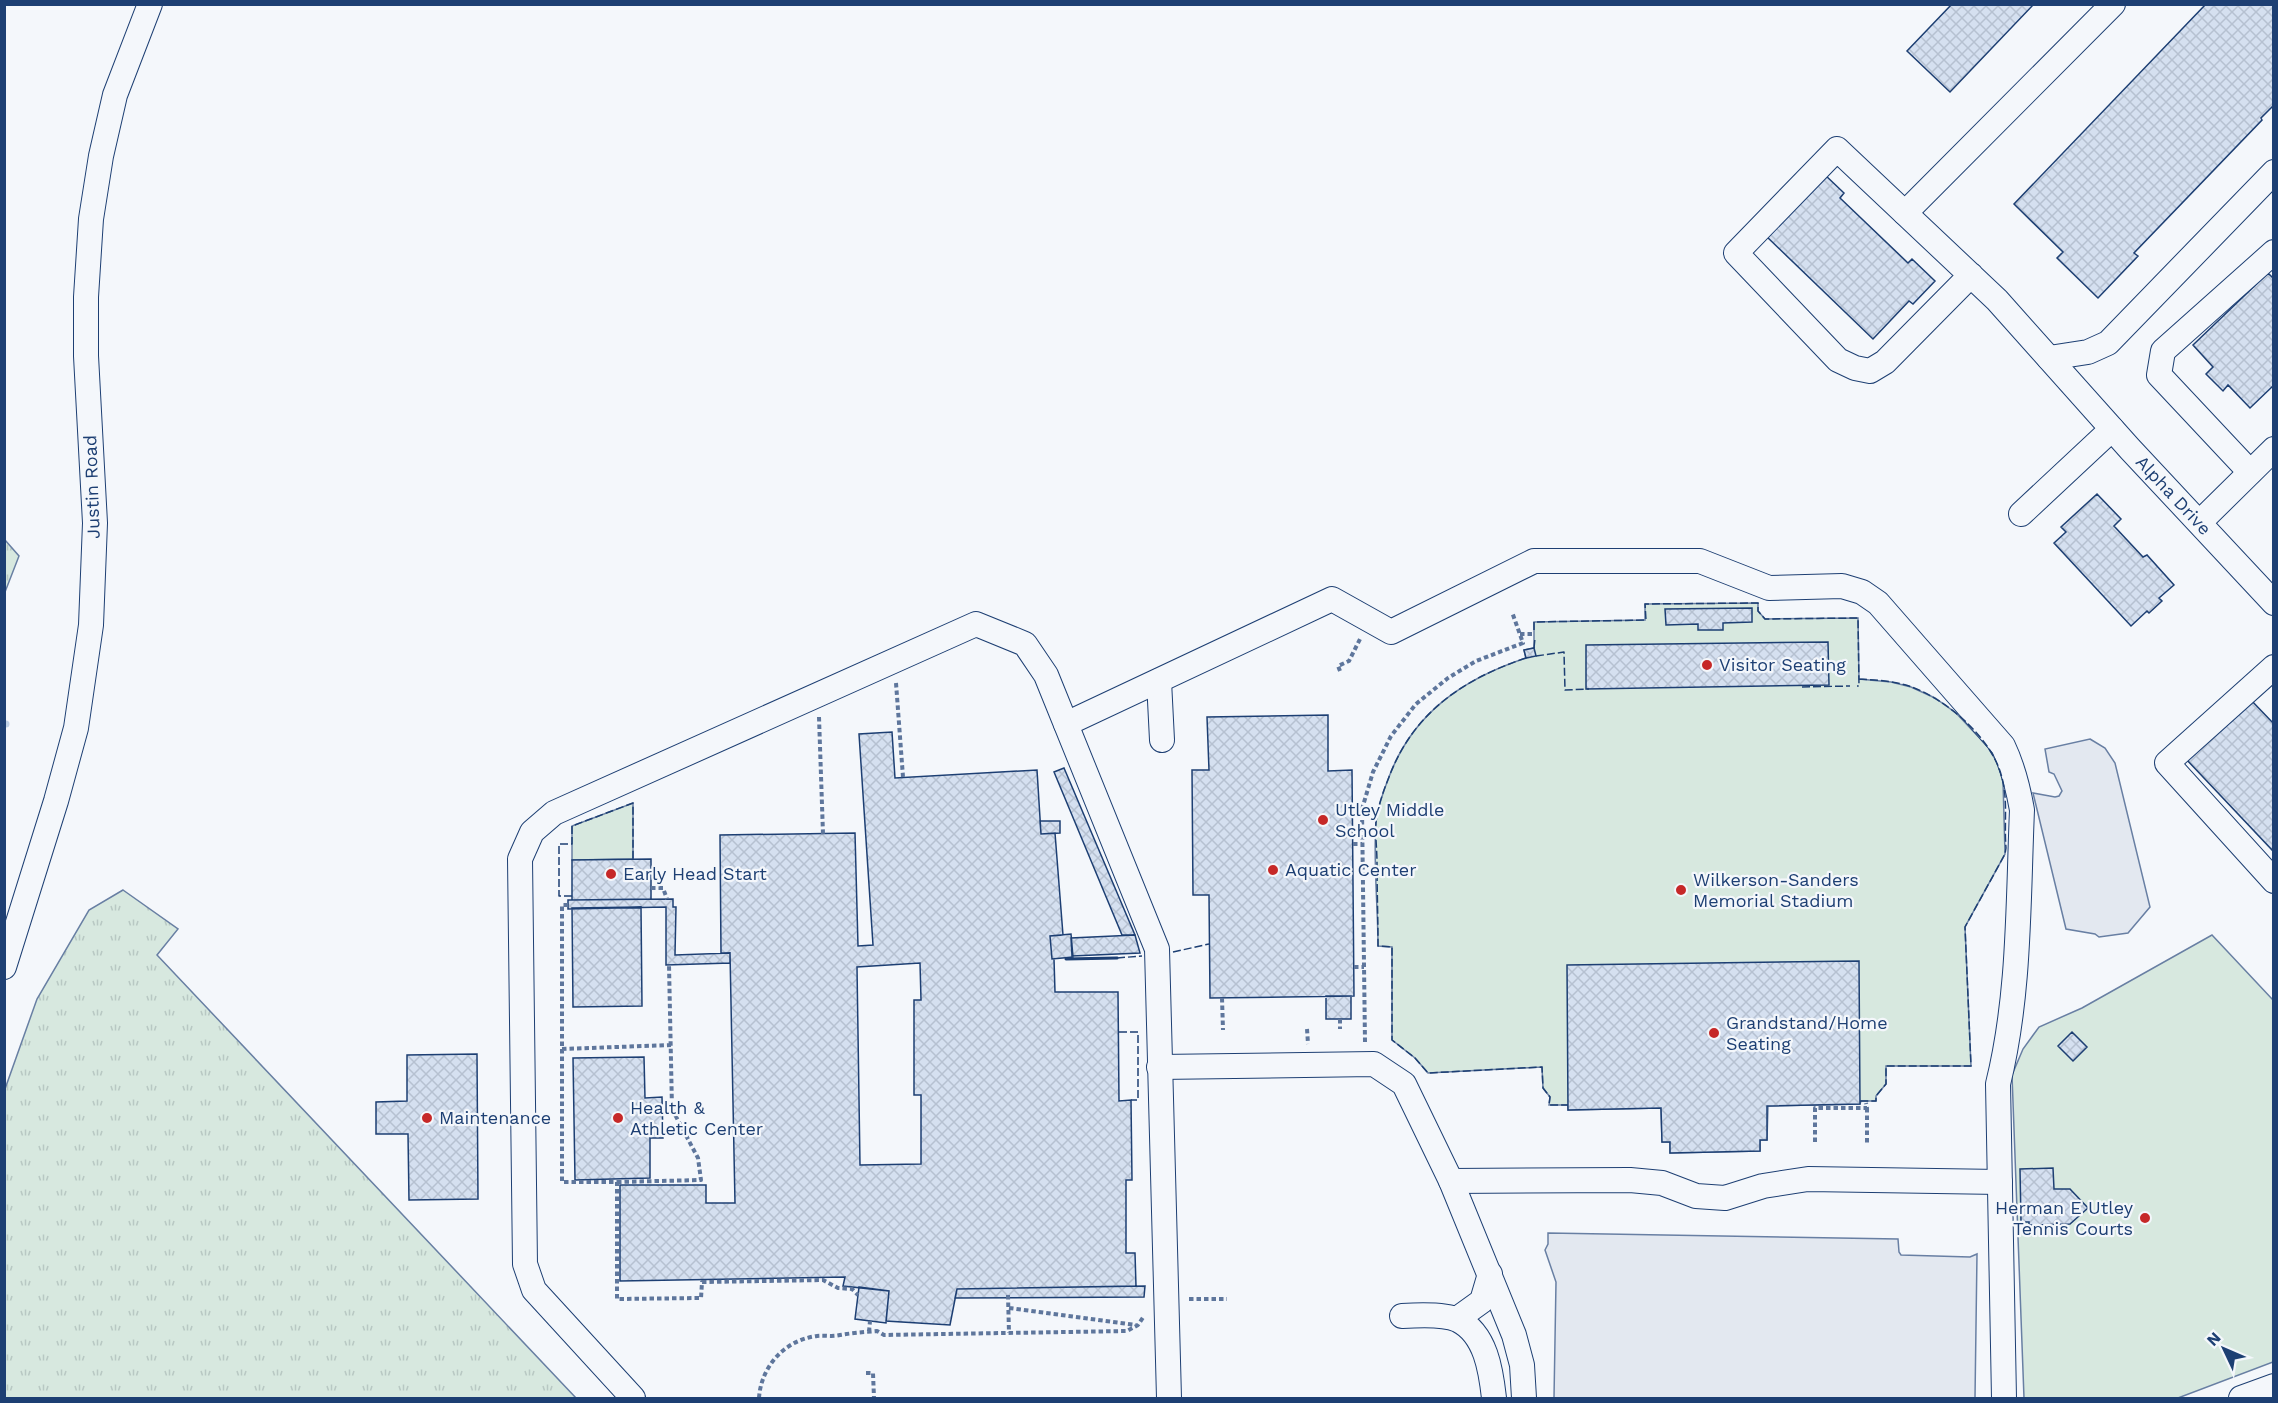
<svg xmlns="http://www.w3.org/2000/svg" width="2278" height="1403" font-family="'Work Sans',sans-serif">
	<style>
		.grass { fill: url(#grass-tufts); stroke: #687fa3; stroke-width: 1.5 }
		.park { fill: #d7e8df; stroke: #687fa3; stroke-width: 1.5 }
		.parking { fill: #e3e8f0; stroke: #687fa3; stroke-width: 1.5 }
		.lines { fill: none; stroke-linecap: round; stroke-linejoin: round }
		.stream { stroke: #bed0e5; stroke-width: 7 }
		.building { fill: url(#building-cross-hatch); stroke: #1d3f73; stroke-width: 1.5; fill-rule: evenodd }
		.minor-casing { stroke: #1d3f73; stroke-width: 26 }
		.path { stroke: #5e769c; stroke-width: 4; stroke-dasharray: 4.5 3; stroke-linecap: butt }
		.minor { stroke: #f4f7fb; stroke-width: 24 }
		.fence { stroke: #1d3f73; stroke-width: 1.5; stroke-dasharray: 8 3; stroke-linecap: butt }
		.wall { stroke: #1d3f73; stroke-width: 3 }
		.poi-dot { fill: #c62828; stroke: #f4f7fb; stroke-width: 2 }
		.labels { text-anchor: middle; stroke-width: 4.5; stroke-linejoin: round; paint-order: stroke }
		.street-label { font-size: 18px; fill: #1d3f73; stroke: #f4f7fb }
		.poi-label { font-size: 18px; fill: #1d3f73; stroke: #f4f7fb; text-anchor: start }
	</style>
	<defs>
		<pattern id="grass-tufts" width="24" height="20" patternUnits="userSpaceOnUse" patternTransform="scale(1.5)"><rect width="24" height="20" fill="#d7e8df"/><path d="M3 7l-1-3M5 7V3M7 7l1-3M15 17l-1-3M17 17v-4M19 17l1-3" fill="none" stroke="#b8c8c3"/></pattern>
		<pattern id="building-cross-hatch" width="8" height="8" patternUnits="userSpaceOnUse" patternTransform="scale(1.5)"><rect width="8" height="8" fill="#d5e0f0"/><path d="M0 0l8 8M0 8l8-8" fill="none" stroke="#b6c1d1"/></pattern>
	</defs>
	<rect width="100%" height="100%" fill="#f4f7fb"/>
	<path class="grass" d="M5 540 19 556 5 592Z
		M123 890 178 929 157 955 576 1398H5V1089L37 999 89 910Z"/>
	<path class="park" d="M1758 603V611L1765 619 1858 618 1859 679 1891 682 1911 687 1935 698 1956 713 1988 747 1998 764 2003 781 2005 854 1965 927 1971 1066H1886V1084L1876 1096V1101H1861L1860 1104 1768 1106 1767 1140H1760V1151L1670 1153V1142H1662L1661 1108 1568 1110V1105H1549L1550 1097 1543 1088 1542 1067 1428 1073 1415 1058 1392 1040V947L1378 946C1378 907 1373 860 1376 822 1378 806 1383 792 1389 777 1413 713 1463 679 1526 658L1524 650 1534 648V622L1645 620V604Z
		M633 803V859L572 860V826Z
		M2212 935 2273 1000V1362L2178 1398H2024L2012 1075 2023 1049 2039 1027 2082 1008Z"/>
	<path class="parking" d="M2090 739 2105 748 2115 763 2150 907 2128 933 2099 937 2095 934 2066 929 2033 793 2055 797 2059 796 2062 791 2054 774 2049 772 2045 749Z
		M1548 1233 1898 1239 1899 1252 1901 1255 1970 1257 1977 1254 1975 1398H1554L1556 1282 1545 1250 1548 1244Z"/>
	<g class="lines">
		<path class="stream" d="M4 724H6"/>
	</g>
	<path class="building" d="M1952 4H2034L1950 92 1907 51Z
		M2206 4H2274V105L2261 118 2262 120 2134 253 2138 256 2098 298 2057 258 2063 252 2014 204Z
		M1824 174 1844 193 1840 198 1908 263 1912 259 1935 281 1913 304 1909 301 1873 339 1765 235Z
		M2268 273 2274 279V385L2250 408 2228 385 2223 391 2206 374 2213 367 2193 345Z
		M2097 494 2121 519 2114 526 2143 557 2147 555 2174 585 2159 598 2162 601 2149 613 2147 611 2131 626 2054 543 2066 532 2061 527Z
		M1752 608V622L1723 623V630H1698V624L1666 625 1665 609Z
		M1828 642 1829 685 1586 689V645Z
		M1534 648 1536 656 1526 658 1524 650Z
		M2250 699 2274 724V852L2186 759Z
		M1328 715V771L1352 770 1354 996 1210 998 1209 895H1193L1192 770H1209L1207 717Z
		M892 732 895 778 1037 770 1041 834 1055 833 1063 935 1050 936 1052 959H1054L1055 992H1118L1119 1101 1131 1100 1132 1180H1126V1253H1135L1136 1286 957 1289 950 1325 886 1321 889 1291 843 1286 845 1277 620 1281V1185H706V1203H735L730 953H721L720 835 855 833 858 946 873 945 859 734ZM920 963 921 1000H914V1095H921V1164L860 1165 857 967Z
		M1064 768 1135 935H1122L1054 772Z
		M1040 821H1060V833L1041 834Z
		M651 859V899L572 900V860Z
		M673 899V907H676L675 955 730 953V963L666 965V907L568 909V900Z
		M641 907 642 1006 573 1007 572 908Z
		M1071 934 1073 957 1052 959 1050 936Z
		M1135 935 1140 953 1072 956 1071 938Z
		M1859 961 1860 1104 1767 1106V1140H1760V1151L1670 1153V1142H1662L1661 1108 1568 1110 1567 965Z
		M1326 996H1351V1019H1326Z
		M2072 1032 2087 1047 2073 1061 2058 1046Z
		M477 1054 478 1199 409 1200 408 1134H376V1102L407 1101V1055Z
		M644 1057 645 1098 662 1097 663 1138H650V1178L575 1180 573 1058Z
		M2053 1168 2054 1189H2070L2088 1208 2070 1224 2029 1225V1222H2021L2020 1169Z
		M1145 1286 1144 1297 955 1298 957 1289Z
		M859 1287 889 1291 886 1323 855 1319Z"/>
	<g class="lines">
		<g class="minor-casing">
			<g id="minor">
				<path d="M1905 213 2113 4"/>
				<path id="s1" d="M1971 275 1885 362 1870 371 1855 368 1838 360 1736 253 1837 149 1997 300 2130 449 2274 603"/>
				<path d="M2049 358 2088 352 2108 343 2274 172"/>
				<path d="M2250 472 2159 375 2163 351 2274 252"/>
				<path d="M2021 514 2112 429"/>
				<path d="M2200 522 2274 449"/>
				<path d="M2274 667 2167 763 2274 881"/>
				<path d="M1159 681 1162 740"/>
				<path d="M1066 724 1332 599 1391 632 1534 561H1700L1769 588 1842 586 1862 592 1878 603 2003 746C2013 767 2018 787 2022 810 2018 902 2020 995 1998 1084L2004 1398"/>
				<path d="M4 967 56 801 76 728 91 625 95 523 86 356V297L91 219 101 156 115 95 150 4"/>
				<path d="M1159 1067 1374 1064 1404 1084 1451 1181 1514 1335 1522 1365 1524 1398"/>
				<path d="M1451 1181 1630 1180 1662 1183 1696 1196 1725 1198 1763 1186 1808 1179 2000 1182"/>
				<path d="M1402 1316C1417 1315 1445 1314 1458 1320 1486 1334 1491 1371 1494 1398"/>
				<path d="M1457 1319 1482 1301 1490 1274"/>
				<path d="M633 1398 534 1290 525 1264 520 859 532 832 554 813 976 624 1025 644 1046 675 1157 949 1169 1398"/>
				<path d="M2241 1398 2274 1386"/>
			</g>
		</g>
		<path class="path" d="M1520 634H1535
			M1340 671 1338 666 1349 661 1360 639
			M896 683 903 777
			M819 717 823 834
			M1353 844H1362
			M651 888H663L667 899
			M568 905H562V1182H617V1299L701 1298 702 1282 823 1280 838 1288 852 1289 858 1295
			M1354 967H1364
			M1222 998 1223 1030
			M1340 1019V1029
			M1307 1029 1308 1044
			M1365 1042 1362 809 1373 772 1391 736 1416 704 1448 678 1476 661 1523 643 1512 612
			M562 1049 671 1045
			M1867 1108V1143
			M1815 1142V1108H1867L1866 1103
			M617 1182 701 1180 698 1158 672 1109 669 965
			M1008 1295 1009 1333
			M1189 1299H1227
			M1009 1308 1136 1325
			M869 1332 870 1321
			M866 1373H873L874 1398
			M759 1398C761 1367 784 1340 817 1336 824 1335 832 1337 840 1335 852 1333 864 1332 877 1331L884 1335 1127 1331 1138 1325 1144 1316"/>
		<use href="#minor" class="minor"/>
		<path class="fence" d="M1534 630V622L1646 620 1645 604 1758 603V611L1765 619 1858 618 1859 686H1857
			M1534 648 1535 638
			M1536 656 1564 652 1565 690 1589 689
			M1526 658C1463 679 1413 713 1389 777 1383 792 1378 806 1376 822 1375 835 1377 849 1377 863 1377 891 1378 918 1378 946L1392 947V1040L1415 1058 1428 1073 1542 1067 1543 1088 1550 1097 1549 1105H1568
			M1859 679C1876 680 1893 681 1909 686 1947 699 1993 739 2002 778 2008 800 2004 825 2006 848L2005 854 1965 927 1971 1066H1886V1084L1876 1096V1101H1860
			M1802 687 1850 686
			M572 896H559V844H572V826L633 803V859
			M1173 952 1209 944
			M1117 958 1142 956
			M1119 1032H1138V1100H1131"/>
		<path class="wall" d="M1066 959 1117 958"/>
	</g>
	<g class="poi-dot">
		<circle cx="1707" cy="665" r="6"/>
		<circle cx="1323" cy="820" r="6"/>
		<circle cx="1273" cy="870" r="6"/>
		<circle cx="611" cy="874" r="6"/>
		<circle cx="1681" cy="890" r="6"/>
		<circle cx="1714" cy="1033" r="6"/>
		<circle cx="427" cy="1118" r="6"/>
		<circle cx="618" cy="1118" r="6"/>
		<circle cx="2145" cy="1218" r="6"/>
	</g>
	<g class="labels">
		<g class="street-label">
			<text transform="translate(92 487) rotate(-92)" y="6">Justin Road</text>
			<text dy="6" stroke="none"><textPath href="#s1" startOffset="950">Alpha Drive</textPath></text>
		</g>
		<g class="poi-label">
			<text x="1719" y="671">Visitor Seating</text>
			<text x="1335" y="816">Utley Middle<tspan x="1335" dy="21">School</tspan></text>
			<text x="1285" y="876">Aquatic Center</text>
			<text x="623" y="880">Early Head Start</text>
			<text x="1693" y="886">Wilkerson-Sanders<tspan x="1693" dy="21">Memorial Stadium</tspan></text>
			<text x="1726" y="1029">Grandstand/Home<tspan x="1726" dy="21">Seating</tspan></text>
			<text x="630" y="1114">Health &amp;<tspan x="630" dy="21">Athletic Center</tspan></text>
			<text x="439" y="1124">Maintenance</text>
			<text x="2133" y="1214" text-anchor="end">Herman E Utley<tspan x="2133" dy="21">Tennis Courts</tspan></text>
		</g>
	</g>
	<rect width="2278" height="1403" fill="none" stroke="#1d3f73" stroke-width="12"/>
	<g transform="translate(2224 1349) rotate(314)" stroke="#f4f7fb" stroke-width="4.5" paint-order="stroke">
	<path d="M0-4.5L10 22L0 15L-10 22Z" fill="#1d3f73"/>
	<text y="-9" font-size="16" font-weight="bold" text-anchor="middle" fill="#1d3f73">N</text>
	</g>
</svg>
